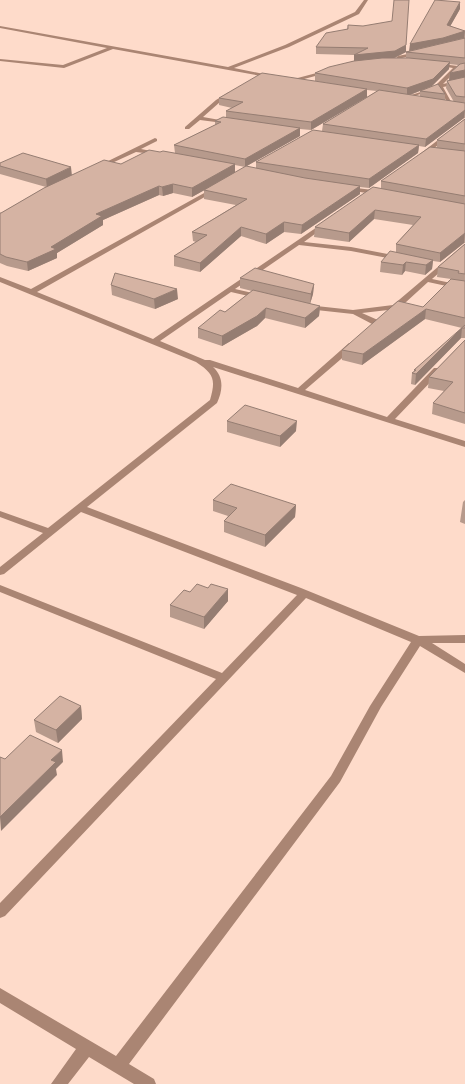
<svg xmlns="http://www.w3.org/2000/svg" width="465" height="1084" font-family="'DejaVu Sans',sans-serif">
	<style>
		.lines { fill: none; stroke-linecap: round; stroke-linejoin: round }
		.street { fill: #aa8573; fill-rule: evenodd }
		.wall { fill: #b79a8c; fill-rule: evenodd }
		.shaded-wall { fill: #957d72 }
		.building { fill: #d5b3a3; stroke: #957d72 }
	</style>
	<rect width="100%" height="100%" fill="#fedbca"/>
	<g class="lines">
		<path class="street" d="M364 0H368L359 14 289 47 234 68 274 76 272 78 113 49 64 68 0 61V59L63 65 107 48 0 28V26L228 67 285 45 355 12Z
			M417 52 419 54 402 58 396 64 392 63 398 56Z
			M435 63 465 67V69H458L443 84 465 79V83L443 87 454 107H450L439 88 402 100V98L433 88 453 68 435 65Z
			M328 70 330 72 293 82 290 80Z
			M229 92 234 93 220 102 203 117 231 122V124L200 120 189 129H185V127L216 100Z
			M465 119V124L424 156H420V154Z
			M155 138 157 139V141L141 149 161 153V155L136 152 101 168 96 167Z
			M215 187 217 188V190L37 292 153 339 323 223H327V225L304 242 351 247 398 256 401 258 398 260 351 251 299 245 235 289 262 295V299L231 292 160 341 205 360H210L298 388 349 343H355V347L305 390 387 417 434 368H440V372L395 419 465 441V447L213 367C224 377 223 390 217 403L87 507 301 588 419 636 465 635V643H432L465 664V673L420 646 381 707 340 782 129 1064 154 1079 156 1084H134L89 1057 68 1084H51L76 1049 0 1003V988L116 1056 331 776 370 706 411 642 306 598 5 916 0 918V903L216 679 0 592V585L222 673 297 595 81 512 4 574 0 575V567L43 533 0 517V511L48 528 210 400C216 379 214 374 196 362L0 282V277L31 289Z
			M348 187 381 191 384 193 381 195 346 190 345 189Z
			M465 244V250L432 279 465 286V290L428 282 394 313H388V310L362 313 380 321V325H374L353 314 307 309 303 307 307 305 353 310 393 305Z"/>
	</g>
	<path class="wall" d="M460 9 450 26 465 31V118H464L425 147 419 146 418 153 369 188 360 187V194L301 234 284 232 266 244 241 236 200 272 174 266V256L196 242 193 241 192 232 236 205 204 199V190L256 168V162L322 131 323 124 377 91 367 90V97L311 130 300 129V136L245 167 235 165V173L192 197 173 193 163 196 159 195 103 220V225L57 253V258L28 271 7 266 0 263V213H1L46 187 0 174V163L72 175 121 164 160 152 175 153 174 145 215 125V121L226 118V111L232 108 219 105V98L357 88 315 81V73L354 61V55L316 54V47L347 29 348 25 406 52 395 58H406V52L410 51V44ZM449 64 458 65 450 73 449 80 447 81 446 88 454 102 445 100V94L432 86 449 69ZM420 91V97L410 95Z
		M465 119V243H464L440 262 433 261 432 269 425 275 405 271 402 275 380 272 381 262 396 252V244L413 225 374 219 349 242 314 237 315 227 381 189V181L437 147V140Z
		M465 244V338H461L415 385 411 384 412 373 414 372V370L462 328 425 319 362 365 342 360V350L423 307 451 279 437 277 438 267Z
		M240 278 314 284 313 294 310 304 320 306 319 316 305 328 265 318 257 326 222 346 198 338V328L225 312 252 291 240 288Z
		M111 285 178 299 155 309 112 295Z
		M465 340V424L432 414 433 403 444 391 428 388 429 377Z
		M227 421 296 431 280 447 227 432Z
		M213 500 296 505 295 517 265 547 224 532V521L228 516 213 511Z
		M465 500V524L460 522 463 502Z
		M208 588 228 601 204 629 170 617V605L190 592Z
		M81 706 82 719 58 743 36 732 34 720Z"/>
	<path class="shaded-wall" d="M460 2V9L447 32V25Z
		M465 31 464 38 409 51 410 44Z
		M406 45V52L394 58 354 62V55Z
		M450 62 449 69 432 86 407 96V88Z
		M465 70V77L449 81 450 73Z
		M367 89V97L311 130V122Z
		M465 110 464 118 425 147 426 139Z
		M300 128V136L245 167V159Z
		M419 145 418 153 369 188V179Z
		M235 164V173L192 197V188Z
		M71 167 72 176 47 188 46 179Z
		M173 184V193L163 196 162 187Z
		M159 186V195L103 220V225L57 253V258L28 271 27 262 51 247 96 214Z
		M360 186V194L301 234 302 225Z
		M375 210 374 219 349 242V233Z
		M284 222V232L266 244V234Z
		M241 227V236L200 272V263Z
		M465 233 464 243 440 262V253Z
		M433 260 432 269 425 275 426 265Z
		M406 262 405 271 402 275 403 265Z
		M314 284 313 294 310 304 311 294Z
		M177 289 178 299 155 309 154 299Z
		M320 306 319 316 305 328V318Z
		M266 308 265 318 257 326 222 346V336Z
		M426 309 425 319 362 365 363 354Z
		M462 328 461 338 415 385 416 374Z
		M297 421 296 431 280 447V436Z
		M296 505 295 517 265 547V535Z
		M228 589V601L204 629V617Z
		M81 706 82 719 58 743 56 730Z
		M62 750 63 762 56 769 57 775 1 831 0 817 51 760Z"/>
	<path class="building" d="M394 0H409L406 45 395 51 354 55 368 48 316 47 326 33 348 29V25L363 26 392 21Z
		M435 0 460 2 447 25 465 31 443 38 410 44Z
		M465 38V58L406 52Z
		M382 58H409L450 62 433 79 407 88 315 73 329 67 354 61Z
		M465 63V70L450 73 460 64Z
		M262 73 367 89 311 122 226 111 243 102 219 98Z
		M465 77V97L456 96 447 81Z
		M438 84 445 94 420 91Z
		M379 90 465 103V110L426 139 323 124Z
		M223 117 300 128 245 159 174 145 221 122 215 121Z
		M465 119V144L437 140Z
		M313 130 419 145 369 179 256 162Z
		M430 147 465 151V196L381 181Z
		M149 150 160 152 163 151 235 164 192 188 173 184 162 187 159 186 96 214 102 216 51 247 56 249 27 262 6 257 0 254V213H1L44 188 104 160 121 164Z
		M23 153 71 167 46 179 0 166V163Z
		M246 166 305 178 360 186 302 225 284 222 266 234 241 227 200 263 174 256 207 235 192 232 247 199 204 190Z
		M373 187 465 204V233L440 253 396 244 421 217 375 210 349 233 315 227Z
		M465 244V274L458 273 459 271 438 267Z
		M390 251 433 260 426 265 406 262 403 265 381 262Z
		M255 268 314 284 311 294 240 278Z
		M115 273 177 289 154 299 111 285Z
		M451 279 465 281V318L426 309 363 354 342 350 398 301 423 307Z
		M253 290 320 306 305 318 266 308 257 316 222 336 198 328 220 310 225 312Z
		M465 325V328H462L416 374 412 373 416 370H414Z
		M465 340V413L433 403 453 382 429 377Z
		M245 405 297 421 280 436 227 421Z
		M231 484 296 505 265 535 224 521 237 508 213 500Z
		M197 584 208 588 211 584 228 589 204 617 170 605 184 590 190 592Z
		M60 696 81 706 56 730 34 720Z
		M30 735 62 750 51 760 56 762 0 817V757L5 759Z"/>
</svg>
